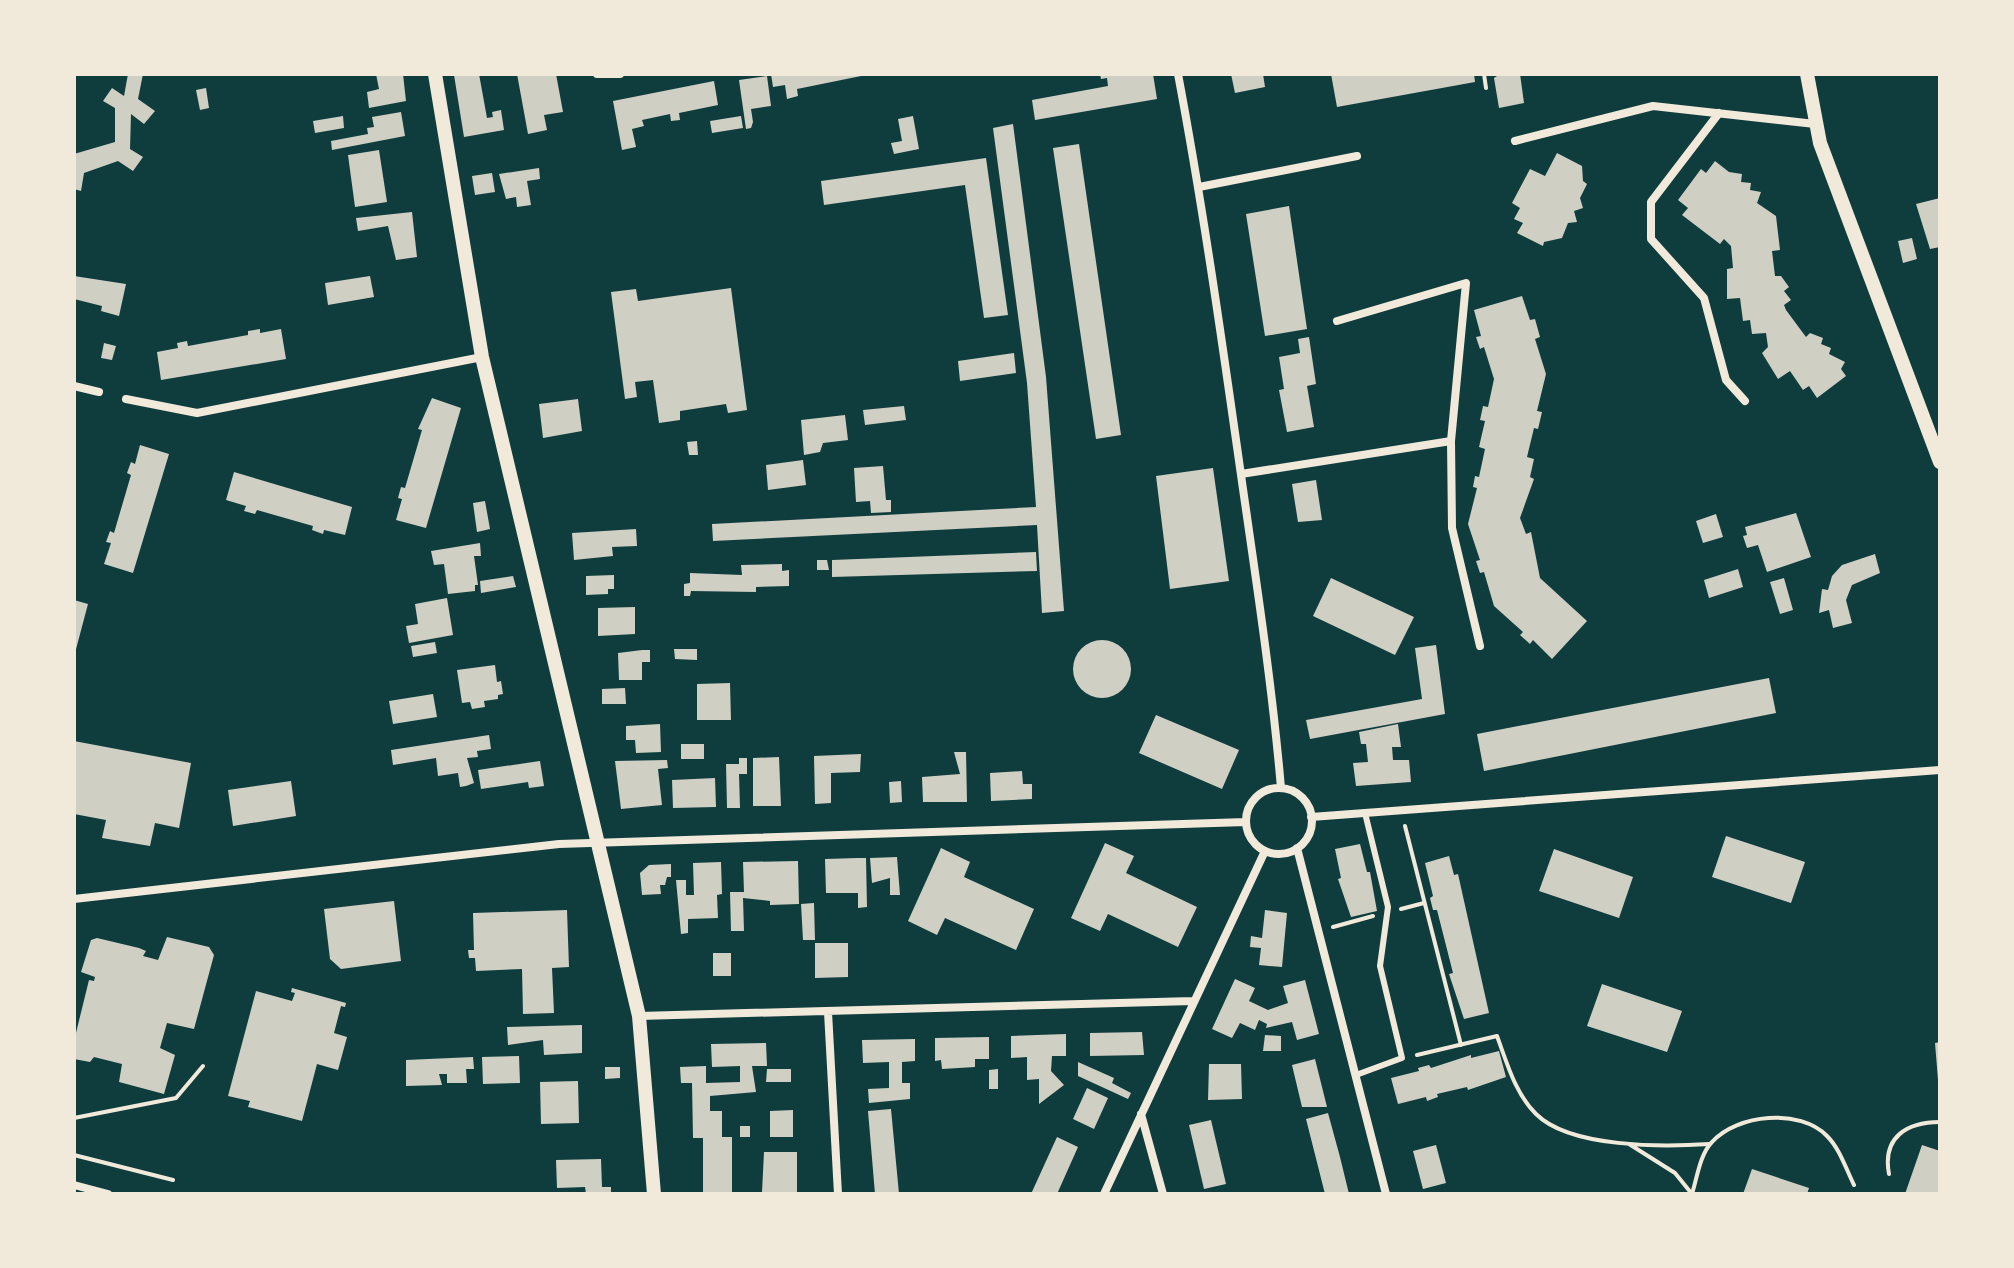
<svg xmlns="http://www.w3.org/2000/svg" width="2014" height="1268" font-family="Lora,serif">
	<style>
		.building { fill: #cfcfc3 }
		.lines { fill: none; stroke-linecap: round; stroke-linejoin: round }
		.path { stroke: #f1e9da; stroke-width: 4 }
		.service { stroke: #f1e9da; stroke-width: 6 }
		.minor { stroke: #f1e9da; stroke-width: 8 }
		.tertiary { stroke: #f1e9da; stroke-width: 14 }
	</style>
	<rect width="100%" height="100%" fill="#0f3d3e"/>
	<path class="building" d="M128 74H143L138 99 155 111 144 124 131 114 130 149 143 157 133 171 118 161 84 173 81 191 74 189V154L115 142V108L103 101 112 88 124 96Z
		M376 74H403L406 101 369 108 367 92 379 89Z
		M479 74 487 118 493 117 492 112 501 110 504 130 464 137 454 75Z
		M517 74H556L563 112 544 115 547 130 528 134Z
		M771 74H865L866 75 797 89 798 96 787 99 785 85 773 87Z
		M1100 74H1153L1157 99 1035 120 1032 100 1108 86 1107 78 1101 79Z
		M1231 74H1263L1265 87 1235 93Z
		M1331 74H1474L1475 82 1337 107Z
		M1500 74H1520L1524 103 1499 108 1494 78Z
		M767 76 771 106 751 109 753 122 751 128 746 129 739 80Z
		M714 81 718 105 679 113 680 120 671 121 670 114 642 120 644 126 632 129 636 147 622 150 613 101Z
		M206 88 209 108 200 110 196 90Z
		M401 112 405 136 332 150 331 141 368 134 367 128 374 127 372 117Z
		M343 116 344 128 315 133 313 121Z
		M741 116 743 128 712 133 710 121Z
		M913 116 919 149 894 154 891 143 902 141 898 119Z
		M1013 124 1046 377 1064 611 1042 613 1037 525 713 541 712 524 1036 507 1027 383 993 128Z
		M1079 144 1121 435 1096 439 1053 148Z
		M379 150 387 202 355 207 348 155Z
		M1557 153 1582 166 1583 181 1587 184 1580 198 1583 208 1574 211 1577 222 1568 223 1562 238 1544 242 1543 246 1517 233 1523 223 1514 219 1520 208 1512 203 1530 169 1545 176Z
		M986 158 1008 315 984 318 965 185 824 205 821 181Z
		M1715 161 1729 172 1742 174 1741 182 1751 183 1750 190 1761 192 1757 203 1776 216 1780 250 1772 251 1775 276H1781L1789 287 1784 291 1791 300 1784 305 1786 310 1806 337 1810 333 1823 338 1821 344 1831 348 1829 354 1845 362 1841 369 1846 376 1817 398 1809 386 1803 390 1790 371 1778 379 1762 353 1768 347 1766 333 1752 334 1750 320 1743 321 1740 298 1727 299V269L1733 268 1731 246 1724 239 1720 244 1682 215 1688 208 1678 200 1701 169 1706 173Z
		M539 168 540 179 527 181 531 205 517 207 516 197 506 199 499 174Z
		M492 173 495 192 475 195 472 176Z
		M1940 198V247L1930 249 1916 204Z
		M1289 206 1307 329 1265 336 1246 214Z
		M412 212 417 257 396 260 388 226 358 231 356 218Z
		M1912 238 1917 259 1903 263 1898 241Z
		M74 276 126 284 119 316 101 311 102 306 74 299Z
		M370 276 374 297 328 305 325 283Z
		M731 288 747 410 728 413 726 404 680 411V420L659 423 653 380 635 382 637 397 625 399 611 292 636 289 638 301Z
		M1522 296 1530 320 1535 319 1540 337 1535 339 1546 374 1537 411 1542 412 1538 429 1534 428 1527 457 1534 459 1530 477 1534 479 1520 518 1526 534 1531 532 1540 578 1587 621 1552 659 1533 640 1530 644 1520 635 1523 632 1494 606 1484 572 1480 573 1476 561 1480 560 1468 524 1477 488 1473 487 1475 476 1479 477 1485 449 1479 447 1485 421 1480 420 1483 406 1488 407 1494 379 1484 347 1480 349 1476 337 1481 336 1474 310Z
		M260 329V333L281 329 286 359 161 380 157 352 178 348 177 343 187 341 188 346 248 335V331Z
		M1309 337 1316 384 1307 386 1314 427 1287 432 1279 390 1284 389 1279 357 1300 353 1298 339Z
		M104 343 116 346 112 360 101 358Z
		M1014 353 1016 373 960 381 958 361Z
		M432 398 461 408 426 528 396 520 402 499 398 498 401 487 405 488 422 430 418 429Z
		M578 399 582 431 543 438 539 404Z
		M904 406 906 420 865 425 863 410Z
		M845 415 848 440 823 443 820 452 804 455 801 420Z
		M697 441 698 455H689L687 442Z
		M140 445 169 454 133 573 104 564 111 543 106 542 110 531 114 533 131 475 127 473 131 462 135 464Z
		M803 460 806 485 768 490 766 465Z
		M883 466 886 500H891V512L871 513 870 501 856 502 854 468Z
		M1213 468 1229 581 1170 589 1156 476Z
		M234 472 352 507 345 535 324 530 323 534 312 530 313 526 257 510 255 514 244 511 246 506 226 500Z
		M1316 480 1322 520 1298 522 1292 484Z
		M485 501 490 529 477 532 473 503Z
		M1796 513 1811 557 1767 572 1758 545 1747 548 1743 536 1747 535 1745 527Z
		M1716 514 1723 537 1703 543 1696 521Z
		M636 529 637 546 612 547 613 556 574 560 572 533Z
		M480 543 481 556H474L478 585H475V591L448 594 444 564 434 565 431 551Z
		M1036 552 1037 571 832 577V560Z
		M1875 554 1880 573 1852 585 1846 600 1852 623 1833 628 1829 610 1819 613 1822 589 1828 590 1832 576 1842 565Z
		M817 560H827L829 570H817Z
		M782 564V571L789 570V586L756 587V592L691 591 690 596H684V584L690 583V573L742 575 741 565Z
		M1738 569 1743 587 1709 598 1704 580Z
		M614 575V589H608V594L586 595V576Z
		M513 576 516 587 481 593 480 581Z
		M1331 578 1414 617 1395 655 1313 616Z
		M1784 578 1793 610 1780 614 1770 582Z
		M447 598 453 635 409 643 406 626 418 624 415 604Z
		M74 600 88 604 75 653H74Z
		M635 607V634L598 636V608Z
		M1073 669a29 29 0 1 1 58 0a29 29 0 1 1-58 0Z
		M435 642 437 653 413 657 411 646Z
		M1436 645 1445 714 1310 739 1306 720 1422 699 1415 648Z
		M674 649H697V660L675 659Z
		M642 650H650V662H642V680H619L618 653Z
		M495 665 497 682 501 681 503 694 498 695V699L484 701 485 707 472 709 470 702 462 703 457 670Z
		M1769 678 1776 713 1484 771 1477 734Z
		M730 683 731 720H697V684Z
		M625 688 626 704H602V689Z
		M433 694 437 717 393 724 389 701Z
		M1156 715 1239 750 1222 789 1139 753Z
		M660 724 661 752 636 753 635 740H626V726Z
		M1398 724 1401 747H1392L1393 760H1409L1411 782 1356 786 1353 763 1368 762 1366 744H1361L1359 732Z
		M489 735 491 749 477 751 478 757 467 758 474 783 466 786 460 787 458 773 438 776 436 758 393 765 391 750Z
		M74 741 191 763 179 828 155 823 150 846 102 838 106 820 74 814Z
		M681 744H704V759H681Z
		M954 752H966L967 802H923L922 777 960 774Z
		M861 754 860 772 831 773V803L815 804 814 756Z
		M779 757 781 806H753V758Z
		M739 758H747V774H739L740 808H727L726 764H739Z
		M667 760 668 768 658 769 662 805 621 809 615 761Z
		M540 761 544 786 529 788 528 782 481 789 478 770Z
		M1022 771 1023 784H1032V799L991 801 990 773Z
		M715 778 716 807 673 808 672 780Z
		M291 781 296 816 233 826 228 790Z
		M901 781 902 802 890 803 889 782Z
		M1726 836 1805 862 1791 903 1712 877Z
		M1105 843 1134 856 1126 873 1197 907 1178 947 1108 914 1100 931 1071 918Z
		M1360 844 1367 872H1370L1377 911 1351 917 1338 879 1341 878 1335 849Z
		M941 848 970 862 964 877 1034 909 1016 950 945 918 937 935 908 921Z
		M1554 849 1633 877 1619 918 1539 891Z
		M1449 856 1454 875 1458 874 1489 1013 1464 1019 1449 974 1453 973 1437 910H1433L1430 898 1433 896 1425 863Z
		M897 857 900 895H890V878L872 883 870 858Z
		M857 858H866L867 907 858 908V893H826L825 859Z
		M798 861 799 904 770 905V901L743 898 744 931H731L730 892H744L743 862Z
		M721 862 722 894 717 895 718 918 688 919V933L681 934 676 880H686V895H694L693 863Z
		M671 864V877H667L665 885H660L661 894 642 895 640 873 649 865Z
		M394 901 401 961 341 969 330 959 324 909Z
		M814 903 815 940H803L801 904Z
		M567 910 569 967 552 968 554 1013 523 1014 522 969 476 971 475 958H469L468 950H474L473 913Z
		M1265 910 1287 913 1282 967 1259 965 1261 948 1250 947 1251 936 1262 938Z
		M167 937 209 947 214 955 194 1029 167 1023 160 1048 175 1055 164 1094 119 1082 122 1064 94 1057 90 1062 74 1059V1041L89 980 94 981 95 977 81 972 91 940 97 938 139 948 146 951 143 956 158 960Z
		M815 943H848V977L815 978Z
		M713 953H731V976H713Z
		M1235 979 1255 988 1249 1001 1268 1010 1288 1003 1283 986 1305 980 1319 1034 1297 1040 1292 1022 1266 1028 1267 1024 1259 1020 1255 1030 1240 1023 1232 1038 1212 1029Z
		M1602 984 1682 1011 1667 1052 1587 1026Z
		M292 988 346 1003 345 1007 341 1006 334 1033 347 1037 338 1070 317 1064 302 1121 248 1107 250 1101 228 1096 256 991 292 1001 295 993 291 992Z
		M582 1025V1053L544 1055 543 1040 508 1045 507 1027Z
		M1142 1032 1144 1055 1090 1056V1033Z
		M1066 1034V1056H1052L1051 1071 1064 1085 1039 1104V1079L1027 1080V1057L1011 1058V1036Z
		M1265 1035 1281 1036V1051H1263Z
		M989 1037V1059H975V1067L942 1069 941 1060 935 1061V1038Z
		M915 1039V1061L902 1062V1083H910V1099L869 1103 868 1089 889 1088V1062L863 1063 862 1040Z
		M1940 1042V1080H1938L1935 1043Z
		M766 1043 767 1066H752L756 1092 710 1096V1111H722V1137H732V1194H703V1138H693L692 1083H681L680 1067 706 1066V1083L740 1082V1066L712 1067 711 1044Z
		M1499 1051 1506 1077 1468 1090 1467 1087 1437 1094 1438 1097 1427 1101 1426 1097 1398 1104 1391 1078 1419 1071 1418 1068 1429 1065 1431 1068 1471 1055V1058Z
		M519 1056 520 1083 483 1084 482 1057Z
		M473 1057 474 1069H466L467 1083H447V1074H439L442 1085 406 1086V1060Z
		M1315 1059 1327 1107H1302L1292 1065Z
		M1078 1062 1114 1078 1112 1083 1131 1093 1128 1099 1078 1076Z
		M1209 1064H1241L1242 1099 1208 1100Z
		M605 1067H620V1078L605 1079Z
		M767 1069H791V1082H766Z
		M998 1069V1089H989V1070Z
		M578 1081 579 1123 541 1124 540 1082Z
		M1087 1088 1108 1098 1094 1129 1073 1119Z
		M891 1109 899 1194H875L868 1111Z
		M793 1110V1137H770V1111Z
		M1328 1113 1340 1157 1349 1194H1325L1306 1119Z
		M1211 1120 1226 1184 1204 1189 1189 1125Z
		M740 1126H750V1137H740Z
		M1057 1137 1078 1147 1057 1194H1031Z
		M1436 1145 1446 1183 1423 1189 1413 1151Z
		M1922 1145 1940 1151V1194H1905Z
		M764 1152H797V1192H762Z
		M601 1159 602 1187H611V1194H586L585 1187 557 1188 556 1160Z
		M1752 1169 1809 1188 1807 1194H1743Z"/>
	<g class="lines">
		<path class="path" d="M1484 74 1486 88
			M1405 826 1461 1045
			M1401 909 1424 903
			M1333 927 1373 916
			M1417 1055 1497 1036C1507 1063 1515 1093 1536 1114 1570 1148 1663 1147 1709 1144
			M74 1118 176 1098 203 1066
			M1629 1144 1675 1173 1692 1194
			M74 1155 173 1180
			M1889 1174C1882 1137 1907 1122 1940 1122
			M1692 1194C1697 1178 1700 1154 1712 1142 1737 1114 1800 1108 1827 1136 1840 1149 1846 1169 1854 1185"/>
		<path class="service" d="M1356 1075 1402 1058 1380 966 1388 907 1365 813"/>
		<path class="minor" d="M597 74H620
			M1178 74C1203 207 1222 341 1241 475 1256 580 1272 683 1281 788
			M1719 113 1651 202V239L1704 298 1726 380 1745 401
			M1515 141 1653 106 1815 124
			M1199 187 1357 156
			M1337 321 1466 283 1451 441
			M74 386 99 392
			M126 399 197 413 482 357
			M1241 474 1451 441 1452 528 1480 646
			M1246 821a33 33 0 1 1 66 0a33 33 0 1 1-66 0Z
			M1311 817 1940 770
			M1297 848 1386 1194
			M74 899 559 844 1246 822
			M828 1012 838 1194
			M639 1016 1193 1001
			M1141 1114 1163 1194
			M74 1185 108 1194
			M1104 1194 1265 851"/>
		<path class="tertiary" d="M435 74 482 357 639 1016 654 1194
			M1807 74 1820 143 1940 462"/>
	</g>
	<rect width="2014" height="1268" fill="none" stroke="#f1e9da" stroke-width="152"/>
</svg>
